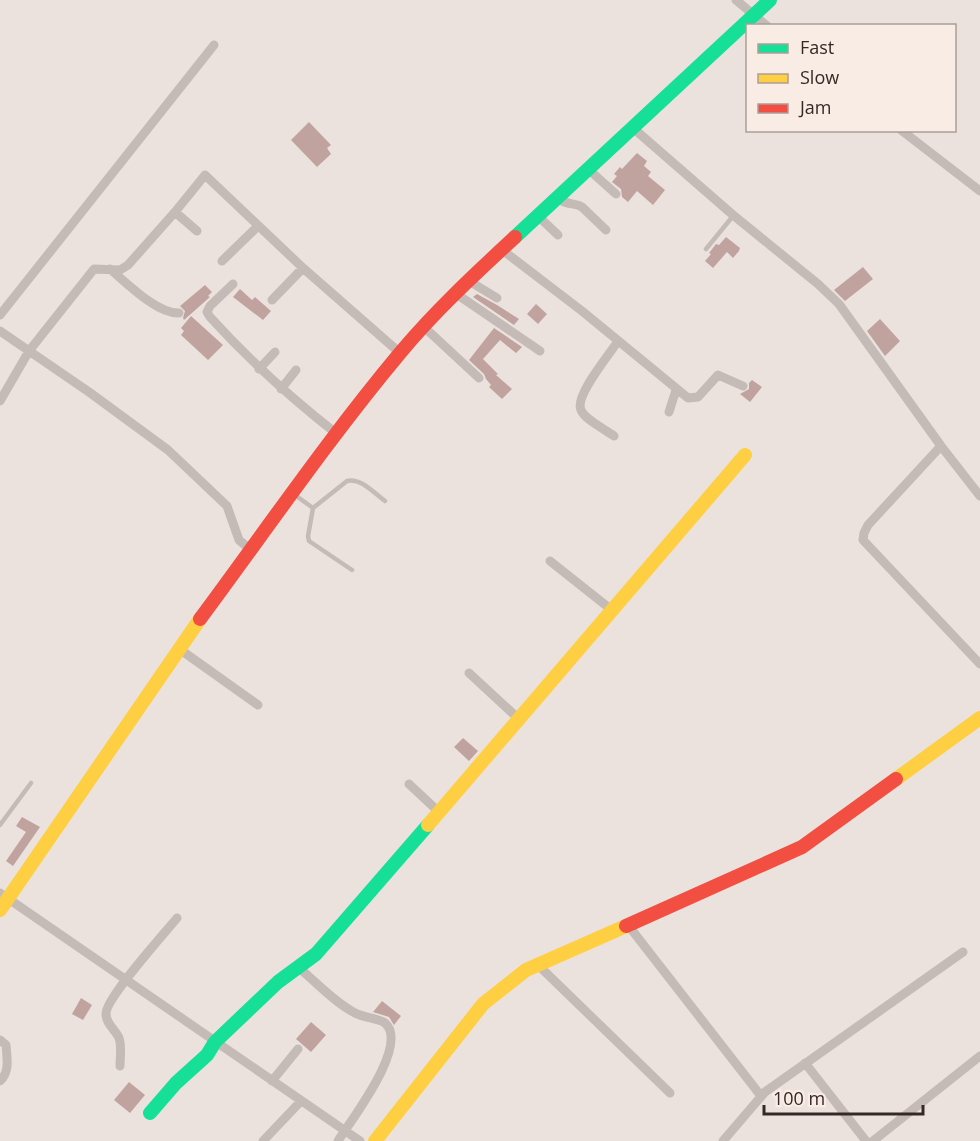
<svg xmlns="http://www.w3.org/2000/svg" width="980" height="1141" font-family="'Open Sans',sans-serif">
	<style>
		.building { fill: #c0a39f }
		.lines { fill: none; stroke-linecap: round; stroke-linejoin: round }
		.lane { stroke: #c4bbb7; stroke-width: 4.5 }
		.street { stroke: #c4bbb7; stroke-width: 9 }
		.fast { stroke: #16e098; stroke-width: 14 }
		.slow { stroke: #ffcf43; stroke-width: 14 }
		.jam { stroke: #f24e42; stroke-width: 14 }
	</style>
	<rect width="100%" height="100%" fill="#ebe2de"/>
	<path class="building" d="M309 122 331 145 327 148 331 154 317 167 291 140Z
		M637 153 647 161 644 166 651 172 648 176 665 190 653 205 637 191 628 202 622 197 621 189 612 182 617 176 614 174 620 167 622 169Z
		M726 237 740 248 739 251 733 258 727 252 713 268 705 261 711 254 709 253 716 244 719 245Z
		M863 267 873 279 845 301 834 290Z
		M205 285 212 292 208 296 210 297 184 320 183 318 185 311 180 306Z
		M240 289 252 300 255 297 271 311 263 320 233 297Z
		M477 294 497 305 519 319 514 325 473 297Z
		M536 304 547 314 538 324 527 314Z
		M191 316 223 345 208 360 181 335 184 331 181 328Z
		M880 319 900 341 885 356 867 331Z
		M494 328 522 347 516 353 500 340 483 359 498 374 496 375 512 389 502 399 489 387 491 385 486 379 484 374 469 360Z
		M752 380 762 387 750 402 740 394 749 389V383Z
		M463 738 478 751 469 761 454 747Z
		M22 817 40 827 13 866 6 861 26 832 16 826Z
		M81 998 92 1005 83 1020 72 1014Z
		M382 1001 401 1016 394 1025 389 1017 373 1012Z
		M311 1022 326 1035 311 1052 296 1039Z
		M129 1082 145 1095 130 1113 114 1100Z"/>
	<g class="lines">
		<path class="lane" d="M706 249 733 216
			M295 495 313 508 308 536 309 541 352 570
			M313 508 347 481C360 477 374 493 385 501
			M0 825 31 783"/>
		<path class="street" d="M736 0 767 26
			M633 128 733 215 818 284 839 304 941 446 980 496
			M901 130 980 191
			M588 169 616 194
			M557 198C568 206 574 202 582 207L606 230
			M175 212 197 231
			M538 216 558 235
			M501 249 582 311 688 398 698 397 718 375 743 386
			M222 261 258 226
			M110 269C127 283 157 314 179 313
			M469 281 497 298
			M233 284 210 306 207 312 210 317C249 360 291 398 337 434
			M455 293 540 351
			M272 300 303 268
			M0 315 214 45
			M424 327 479 378
			M0 331 89 392 168 450 227 506 239 540 251 550
			M259 369 275 352
			M281 389 296 370
			M0 401 29 351 94 269 120 270 128 265 175 212 205 175 303 268 400 353
			M669 412 676 390
			M614 436C606 430 584 419 581 410 574 396 610 354 618 341
			M941 446 868 525 864 533 863 540 980 664
			M550 561 613 611
			M178 648 258 705
			M469 673 520 720
			M409 784 440 813
			M0 893 360 1141
			M628 925 761 1096
			M538 965 670 1093
			M298 967C316 982 334 1002 355 1013 364 1018 379 1018 385 1023 410 1045 351 1120 338 1141
			M0 1040 6 1045C7 1058 10 1072 0 1081
			M805 1063 866 1141
			M120 1066C120 1057 122 1046 119 1038 115 1029 106 1024 106 1014 105 999 164 934 177 918
			M272 1081 298 1049
			M263 1141 301 1101
			M723 1141 765 1092 963 952
			M873 1141 980 1056"/>
		<path class="fast" d="M515 237 770 0
			M150 1113 176 1083 207 1055 215 1042 278 982 316 954 428 825"/>
		<path class="slow" d="M896 779 980 718
			M428 825 745 455
			M0 910 200 619
			M375 1141 483 1004 526 970 626 926"/>
		<path class="jam" d="M200 619C266 530 329 438 400 353 435 311 475 274 515 237
			M626 926 802 847 896 779"/>
	</g>
	<rect x="746" y="24" width="210" height="108" fill="#f9ece4" stroke="#ab9e98" stroke-width="1.5"/>
	<rect x="758" y="44" width="30" height="9" fill="#16e098" stroke="#ab9e98" stroke-width="1.5"/>
	<text x="800" y="54" font-size="18" fill="#352826">Fast</text>
	<rect x="758" y="74" width="30" height="9" fill="#ffcf43" stroke="#ab9e98" stroke-width="1.5"/>
	<text x="800" y="84" font-size="18" fill="#352826">Slow</text>
	<rect x="758" y="104" width="30" height="9" fill="#f24e42" stroke="#ab9e98" stroke-width="1.5"/>
	<text x="800" y="114" font-size="18" fill="#352826">Jam</text>
	<path d="M764 1105v9h159v-9" fill="none" stroke="#352826" stroke-width="3"/>
	<text x="773" y="1105" font-size="18" fill="#352826" stroke="#f9ece4" stroke-width="4.5" paint-order="stroke">100 m</text>
</svg>
